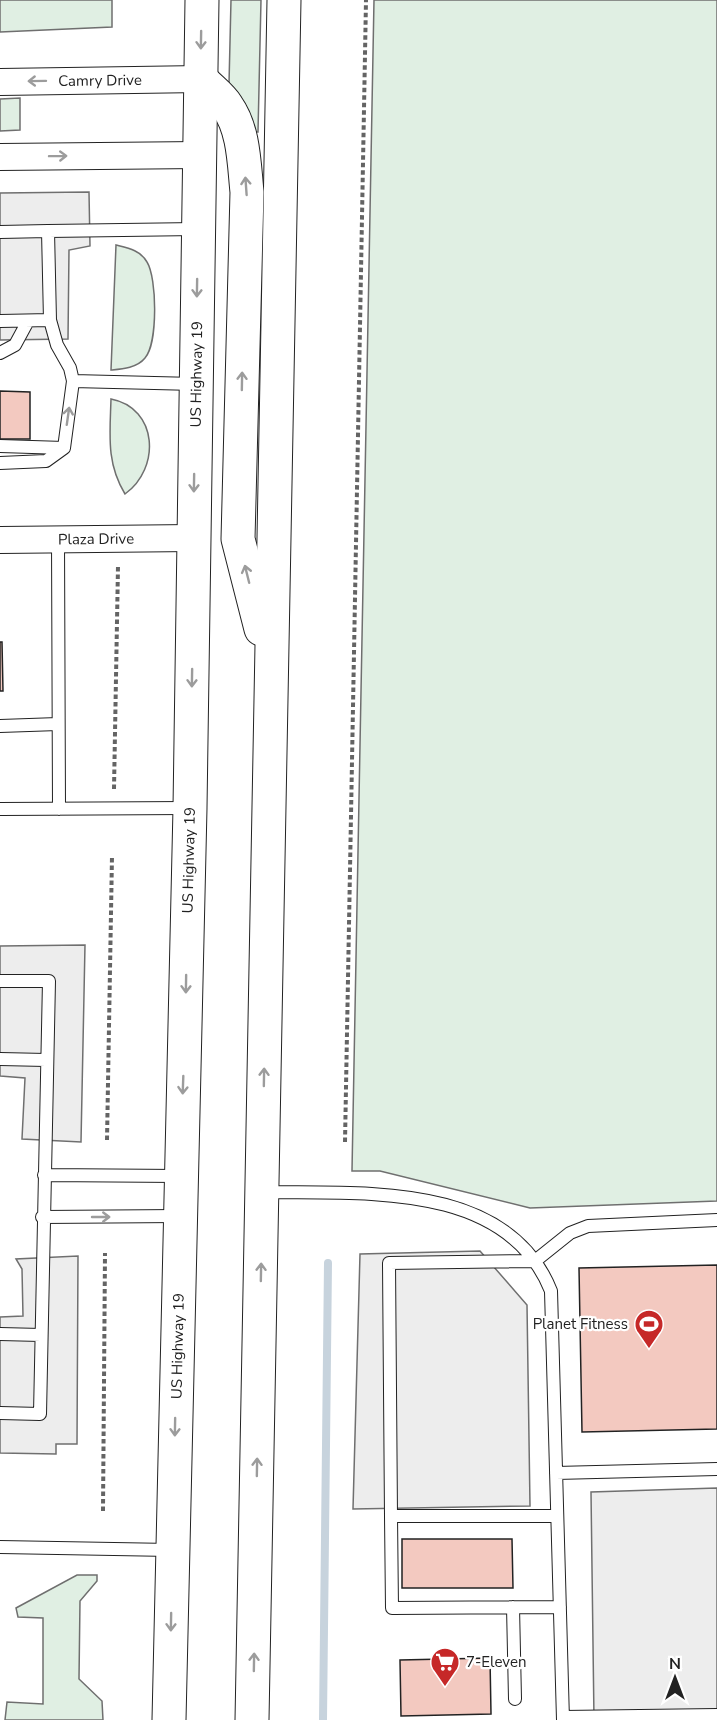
<svg xmlns="http://www.w3.org/2000/svg" width="717" height="1720" font-family="'Nunito Sans',sans-serif">
	<style>
		.green { fill: #e0efe3; stroke: #6f6f6f; stroke-width: 1.5 }
		.parking { fill: #ededed; stroke: #6f6f6f; stroke-width: 1.5 }
		.lines { fill: none; stroke-linecap: round; stroke-linejoin: round }
		.stream { stroke: #c7d3dd; stroke-width: 8 }
		.building { fill: #f3c9c0; stroke: #222; stroke-width: 1.5 }
		.lane-casing { stroke: #222; stroke-width: 14 }
		.street-casing { stroke: #222; stroke-width: 28 }
		.highway-casing { stroke: #222; stroke-width: 35 }
		.path { stroke: #646464; stroke-width: 4; stroke-dasharray: 4.5 3; stroke-linecap: butt }
		.lane { stroke: #fff; stroke-width: 12 }
		.street { stroke: #fff; stroke-width: 26 }
		.highway { stroke: #fff; stroke-width: 33 }
		.oneway { stroke: #9c9c9c }
		.labels { text-anchor: middle; stroke-width: 4.5; stroke-linejoin: round; paint-order: stroke }
		.street-label { font-size: 15px; fill: #222; stroke: #fff }
		.poi-label { font-size: 15px; fill: #222; stroke: #fff; text-anchor: end }
	</style>
	<rect width="100%" height="100%" fill="#fff"/>
	<path class="green" d="M0 0H112V27L0 32Z
		M231 0H261L258 132H254L229 84Z
		M374 0H717V1201L530 1208 380 1171H352Z
		M20 98V130L0 131V99Z
		M116 245C128 248 140 250 147 262 157 278 158 343 145 358 137 368 122 369 111 370Z
		M111 399C158 408 161 468 125 494 106 463 110 434 111 399Z
		M77 1575H97V1581L80 1601 79 1679 102 1701 103 1720H5L7 1702 43 1704V1618L18 1617 16 1608Z"/>
	<path class="parking" d="M89 192 90 246 69 250 68 339 0 340V193Z
		M85 945 81 1142 22 1139 25 1078 0 1076V946Z
		M480 1251 527 1305 530 1506 353 1509 360 1254Z
		M78 1256 77 1444H56V1454L0 1453V1317L23 1316 22 1269 16 1259Z
		M717 1488V1720H594L591 1492Z"/>
	<g class="lines">
		<path class="stream" d="M323 1720 328 1263"/>
	</g>
	<path class="building" d="M0 391 30 392V439H0Z
		M0 642H2L3 691H0Z
		M717 1265V1429L582 1432 579 1268Z
		M402 1539H512L513 1588H402Z
		M490 1658 491 1714 401 1716 400 1660Z"/>
	<g class="lines">
		<g class="lane-casing">
			<path id="lane" d="M48 231 197 229
				M0 232 48 231 50 320
				M0 321 50 320 57 345 70 368 73 381 64 448 46 461 0 463
				M0 353 15 345 28 321
				M73 381 195 384
				M0 446 64 448
				M58 539 59 809
				M0 726 58 724
				M0 809 188 808
				M0 981H49L40 1414 0 1413
				M0 1059 46 1060
				M44 1175 179 1176
				M263 1192C360 1194 507 1180 551 1291L563 1720
				M42 1217 179 1216
				M0 1334 41 1335
				M556 1473 717 1469
				M391 1516 392 1608 560 1607
				M557 1516H391L389 1263 535 1261 570 1233 588 1226 717 1220
				M0 1547 171 1550
				M513 1607 515 1699
				M563 1717 717 1715"/>
		</g>
		<g class="street-casing">
			<g id="street">
				<path id="s1" d="M0 82 201 79"/>
				<path d="M0 157 199 155"/>
				<path id="s2" d="M0 540 193 538"/>
			</g>
		</g>
		<g class="highway-casing">
			<g id="highway">
				<path d="M201 79C209 88 221 96 227 106 244 130 244 163 247 192L238 539 261 629"/>
				<path id="s3" d="M169 1720 190 808 202 0"/>
				<path d="M252 1720 284 0"/>
			</g>
		</g>
		<path class="path" d="M114 789 118 566
			M107 1140 112 856
			M345 1142 366 0
			M103 1511 105 1253"/>
		<use href="#lane" class="lane"/>
		<use href="#street" class="street"/>
		<use href="#highway" class="highway"/>
	</g>
	<defs><path id="oneway-shaft" d="M-6 0H5M1.5-3L5.5 0L1.5 3" fill="none" stroke-width="1.6" stroke-linecap="round" stroke-linejoin="round" transform="scale(1.5)"/></defs>
	<g class="oneway">
		<use href="#oneway-shaft" transform="translate(201 40) rotate(91)"/>
		<use href="#oneway-shaft" transform="translate(37 81) rotate(179)"/>
		<use href="#oneway-shaft" transform="translate(58 156) rotate(-1)"/>
		<use href="#oneway-shaft" transform="translate(246 186) rotate(-94)"/>
		<use href="#oneway-shaft" transform="translate(197 288) rotate(91)"/>
		<use href="#oneway-shaft" transform="translate(242 381) rotate(-89)"/>
		<use href="#oneway-shaft" transform="translate(68 416) rotate(-82)"/>
		<use href="#oneway-shaft" transform="translate(194 483) rotate(91)"/>
		<use href="#oneway-shaft" transform="translate(247 574) rotate(-104)"/>
		<use href="#oneway-shaft" transform="translate(192 678) rotate(91)"/>
		<use href="#oneway-shaft" transform="translate(186 984) rotate(91)"/>
		<use href="#oneway-shaft" transform="translate(264 1077) rotate(-89)"/>
		<use href="#oneway-shaft" transform="translate(183 1085) rotate(92)"/>
		<use href="#oneway-shaft" transform="translate(101 1217)"/>
		<use href="#oneway-shaft" transform="translate(261 1272) rotate(-89)"/>
		<use href="#oneway-shaft" transform="translate(175 1427) rotate(91)"/>
		<use href="#oneway-shaft" transform="translate(257 1467) rotate(-89)"/>
		<use href="#oneway-shaft" transform="translate(171 1622) rotate(91)"/>
		<use href="#oneway-shaft" transform="translate(254 1662) rotate(-89)"/>
	</g>
	<defs>
		<g id="stadium-pin" transform="scale(1.5)"><path d="M0 17L-7.5 6A9.5 9.5 0 1 1 7.5 6Z" fill="#c62828" stroke="#fff"/><path d="M0-5a6.5 5 0 1 0 0 10a6.5 5 0 1 0 0-10ZM-3.5-1.8h7v3.6h-7Z" fill="#fff"/></g>
		<g id="supermarket-pin" transform="scale(1.5)"><path d="M0 17L-7.5 6A9.5 9.5 0 1 1 7.5 6Z" fill="#c62828" stroke="#fff"/><path d="M-6-5.5h2.5l.6 2H6L4.5 2H-2.5L-4.4-4H-6ZM-1.5 3.2a1.3 1.3 0 1 0 .1 0ZM3 3.2a1.3 1.3 0 1 0 .1 0Z" fill="#fff"/></g>
	</defs>
	<g fill-rule="evenodd">
		<use href="#stadium-pin" x="649" y="1324"/>
		<use href="#supermarket-pin" x="445" y="1662"/>
	</g>
	<g class="labels">
		<g class="street-label">
			<text dy="5" stroke="none"><textPath href="#s1" startOffset="100">Camry Drive</textPath></text>
			<text dy="5" stroke="none"><textPath href="#s3" startOffset="1346">US Highway 19</textPath></text>
			<text dy="5" stroke="none"><textPath href="#s2" startOffset="96">Plaza Drive</textPath></text>
			<text dy="5" stroke="none"><textPath href="#s3" startOffset="860">US Highway 19</textPath></text>
			<text dy="5" stroke="none"><textPath href="#s3" startOffset="374">US Highway 19</textPath></text>
		</g>
		<g class="poi-label">
			<text x="628" y="1329">Planet Fitness</text>
			<text x="466" y="1667" text-anchor="start">7-Eleven</text>
		</g>
	</g>
	<g transform="translate(675 1678)" stroke="#ffffff" stroke-width="4.5" paint-order="stroke">
	<path d="M0-4.5L10 22L0 15L-10 22Z" fill="#222222"/>
	<text y="-9" font-size="16" font-weight="bold" text-anchor="middle" fill="#222222">N</text>
	</g>
</svg>
